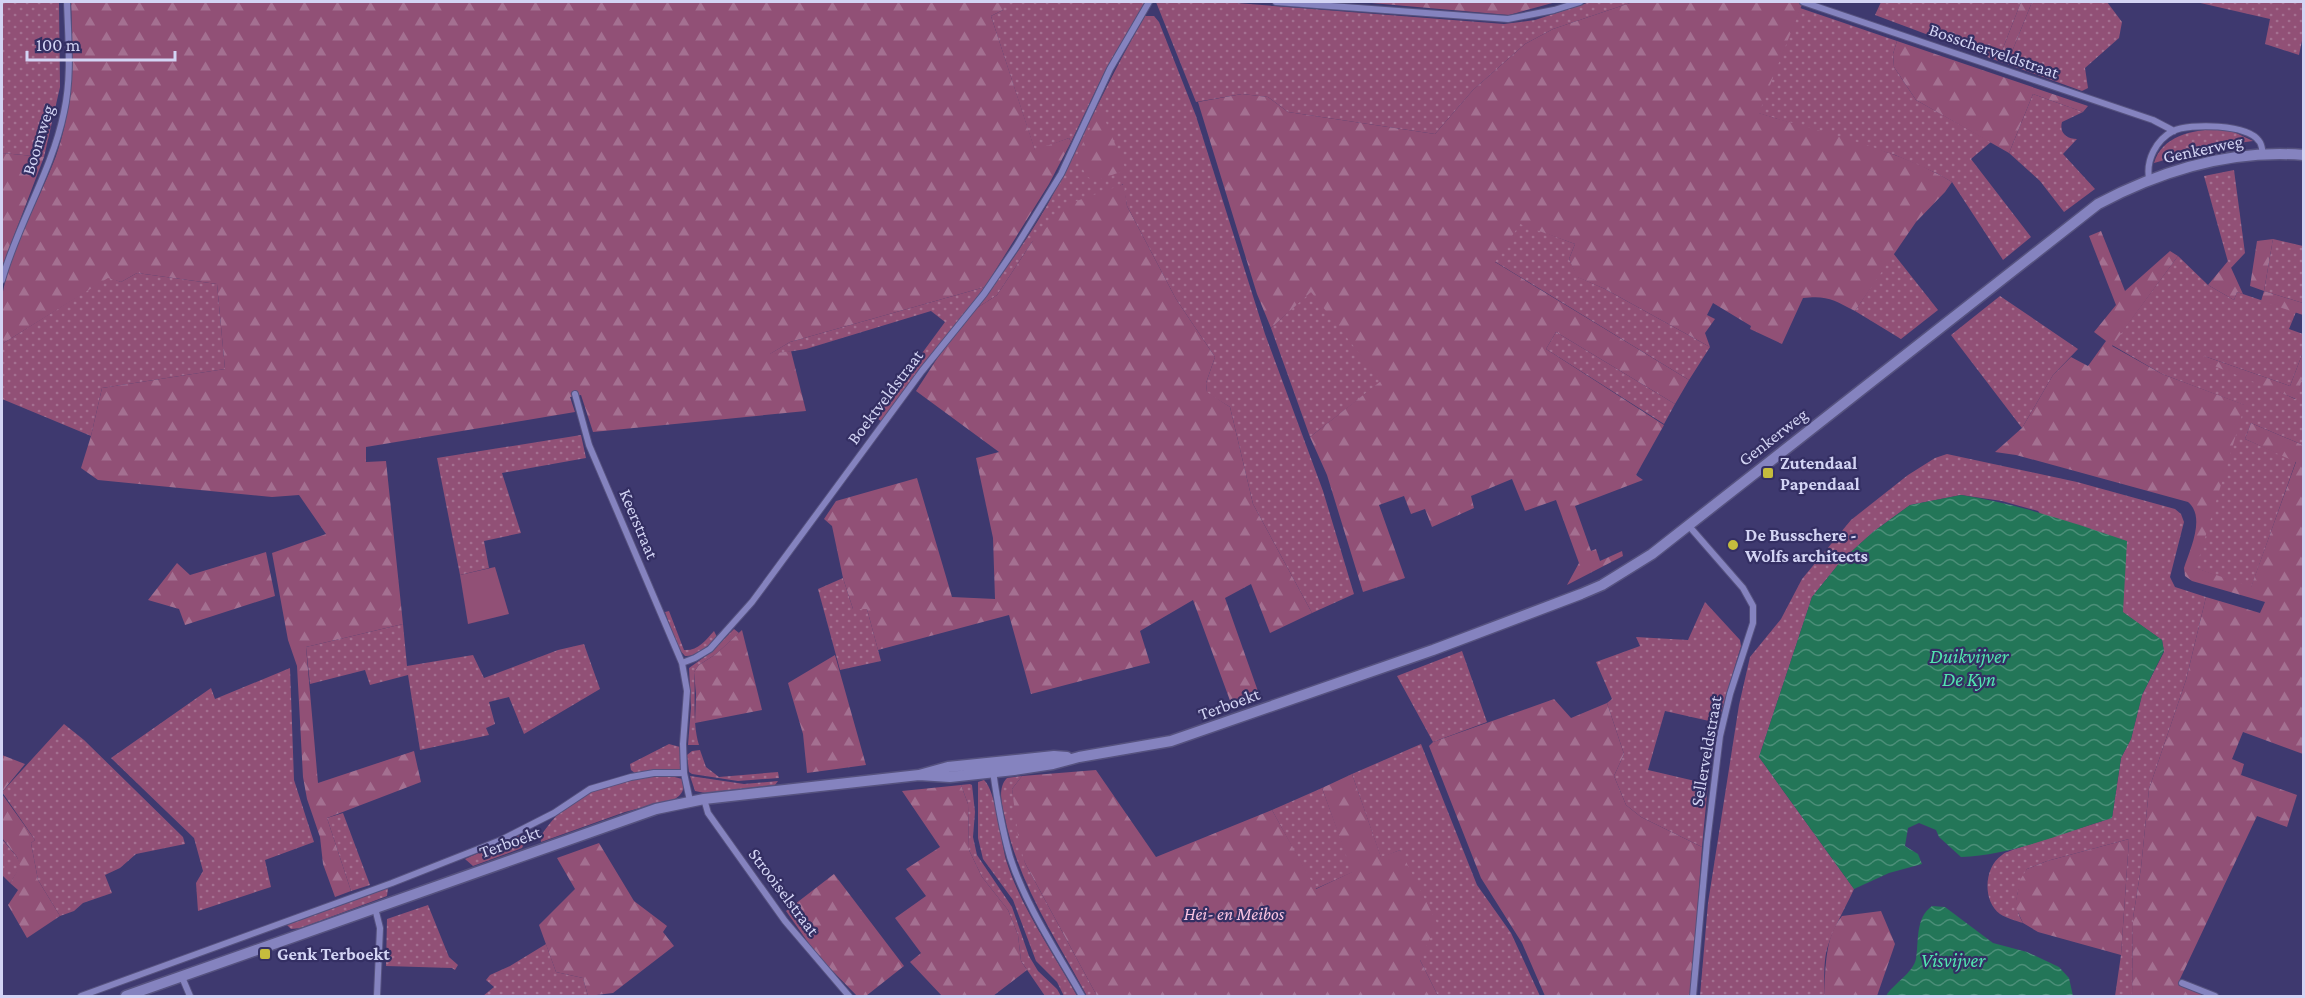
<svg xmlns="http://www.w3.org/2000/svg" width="2305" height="998" font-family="'Crimson Pro',serif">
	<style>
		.grass { fill: url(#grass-dots) }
		.forest { fill: url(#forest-firs) }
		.park { fill: #915076 }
		.water { fill: url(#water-waves) }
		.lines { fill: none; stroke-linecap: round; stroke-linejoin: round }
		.street-casing { stroke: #56527f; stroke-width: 8 }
		.secondary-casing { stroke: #56527f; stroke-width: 13 }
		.street { stroke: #8583bf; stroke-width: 6 }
		.secondary { stroke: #8583bf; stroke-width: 10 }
		.poi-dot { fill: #c5bc3d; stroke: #342f63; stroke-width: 2 }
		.labels { text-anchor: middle; stroke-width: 4.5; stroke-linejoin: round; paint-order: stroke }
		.street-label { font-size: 18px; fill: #d3d4f4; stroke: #342f63 }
		.poi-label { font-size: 18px; font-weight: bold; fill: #d3d4f4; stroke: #342f63; text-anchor: start }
		.park-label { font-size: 18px; font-style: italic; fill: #fac3e1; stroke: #342f63 }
		.water-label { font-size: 20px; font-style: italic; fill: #51e4af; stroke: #342f63 }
	</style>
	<defs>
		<pattern id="grass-dots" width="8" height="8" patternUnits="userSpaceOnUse" patternTransform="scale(1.5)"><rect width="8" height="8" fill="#915076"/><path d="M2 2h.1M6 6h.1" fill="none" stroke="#a47091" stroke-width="1.8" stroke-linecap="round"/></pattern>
		<pattern id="forest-firs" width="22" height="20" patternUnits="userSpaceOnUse" patternTransform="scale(1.5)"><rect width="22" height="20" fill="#915076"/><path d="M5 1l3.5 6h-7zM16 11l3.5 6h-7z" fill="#a47091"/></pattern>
		<pattern id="water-waves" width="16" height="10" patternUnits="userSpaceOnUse" patternTransform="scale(1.5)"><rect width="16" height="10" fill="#237658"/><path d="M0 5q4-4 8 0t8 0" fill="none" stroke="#4c8f79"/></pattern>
	</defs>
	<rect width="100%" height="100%" fill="#3e396f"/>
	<path class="grass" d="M2 2H59L60 87 44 157 2 153Z
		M1003 2H1145L1105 71 1071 142 1069 138 1035 151 991 16 1003 10Z
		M1156 2H1223L1504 24 1535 20 1590 2H1633L1553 29 1525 44 1473 90 1435 134 1288 112 1268 97 1242 94 1196 102Z
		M1881 2H2021L1998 61 1875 15Z
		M2032 2H2107L2122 22 2119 38 2085 68 2088 88 2082 91 2007 64Z
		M2196 2H2303V36L2299 55 2265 44 2270 19Z
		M1800 8 1897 41 1893 54 1894 67 1916 100 1991 142 1971 159 2031 237 2003 260 1952 182 1936 173 1895 155 1758 113Z
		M1145 16H1154L1159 22 1196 116 1265 334 1323 491 1354 594 1312 613 1253 504 1230 407 1207 393 1206 383 1215 357 1176 299 1127 206 1123 184 1032 242 997 295 977 308C1005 270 1034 231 1056 189 1086 131 1112 72 1145 16Z
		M2033 94 2083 112 2062 122C2059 133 2067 139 2077 139L2063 154 2095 189 2064 212 2040 181 2009 153Z
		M2217 129 2234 132 2253 141 2210 147 2154 163C2162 136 2192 130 2217 129Z
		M2234 170 2245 253 2230 269 2204 176Z
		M1520 223 1575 244 1569 259 1578 277 1605 289 1710 347 1689 380 1494 261Z
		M2273 239 2303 246V303L2264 291Z
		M1893 253 1938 310 1901 339 1855 311Z
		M2178 256 2208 285 2234 300 2237 292 2296 312 2289 329 2303 334V352L2290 386 2204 356 2295 399 2303 376V445L2251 423 2245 439 2296 461 2251 588 2195 568 2244 405 2162 374 2112 345Z
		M137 273 217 284 225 369 102 388 91 436 2 399V344L108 277 121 282Z
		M985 287 881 421 875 417 945 322 931 311 806 349 768 355 790 342Z
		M1311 291 1382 381 1310 437 1271 328Z
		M2000 296 2078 349 2053 375 2022 428 1951 335Z
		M1556 332 1675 404 1664 424 1546 349Z
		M581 435 586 458 502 473 521 533 484 541 489 568 460 575 437 458Z
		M1947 454 2077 482 2175 509 2181 514 2184 522 2170 577 2175 587 2206 597 2186 680 2149 789 2141 868 2133 918 2132 996H2115L2121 955 2129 839 2047 861 2027 869C2018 889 2011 903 2023 923 2016 921 2006 918 2000 914 1982 901 1984 867 2002 855 2005 852 2011 851 2015 849L2112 818 2121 758 2131 739 2142 695 2164 652 2162 640 2122 612 2038 511 2002 501 1961 495 1910 505 1873 532 1841 561 1812 597 1759 757 1854 889C1845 909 1833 928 1827 949 1823 964 1825 982 1824 996H1700L1708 903 1739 705 1750 657 1781 619 1802 579 1851 520 1908 475 1935 458Z
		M843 578 853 609H867L881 661 840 670 818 589Z
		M1705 602 1740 640 1741 646 1718 723 1665 711 1648 770 1708 784 1702 847 1641 817 1626 805 1614 776 1624 754 1607 703 1612 699 1596 662 1640 646 1636 637 1688 640Z
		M669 611 684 650C698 651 705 641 714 631L717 637C709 646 697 657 685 656L678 648 665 612Z
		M403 624 407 666 473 655 484 678 558 650 584 644 600 689 524 734 509 697 489 702 495 724 486 728 489 735 420 750 408 675 370 685 365 670 310 684 306 647Z
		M734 629 739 633 716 654 699 665 694 672C696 696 692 722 699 745H688L691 708 689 668 710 653Z
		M1462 651 1487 722 1433 742 1397 676Z
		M290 668 294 780 314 842 265 860 271 887 198 911 196 883 203 871 194 838 111 758 211 688 215 699Z
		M64 724 84 740 183 837 185 844 136 854 120 868 105 875 112 893 83 903 74 911 60 916 38 880 31 843 35 840 2 792Z
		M669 744 680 747 681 769 636 774 631 770 630 764Z
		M1421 744 1477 885 1511 933 1540 996H1438L1420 960 1400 850 1381 858 1352 774Z
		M700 750 706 767 719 777 778 772 779 778 738 781 692 774 689 772 687 755 692 751Z
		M653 776H671L682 779C685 789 683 794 675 799L625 812 541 842C540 834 546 829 551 822 576 791 615 782 653 776Z
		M690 776 744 784 778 781 775 785 705 793 695 791Z
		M1022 776 1012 789 1025 863 1097 996H1087C1056 938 1018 883 1005 818 1002 806 997 788 1007 778Z
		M984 780C996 791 1001 841 1006 860 1021 908 1053 952 1077 996H1064L1057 982 1036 961 1013 900 983 859 978 838V782Z
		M970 784 972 785 975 812 973 837 977 855 1012 907 1029 956 1038 971 1057 989 1061 996H1045L1021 961 1018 935 1008 910 982 877 969 850 968 804 961 785Z
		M1322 788 1353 872 1315 889 1272 810Z
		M343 813 370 885 351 891 327 818Z
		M520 835H523L526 840 522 848 473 866 465 859Z
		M2 839 17 857 21 866 10 883 2 875Z
		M388 888 387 896 301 928 291 929 287 925Z
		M428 905 449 957 458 965 455 970 452 968 386 966 387 919Z
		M546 944 556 972 583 978 588 996H483L494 987 486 980 490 975 510 966Z"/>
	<path class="forest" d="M71 2H1003V10L991 16 1035 150 1069 138 1071 142 1049 184 985 287 790 342 770 354 791 351 806 411 593 432 581 395 570 397 575 412 366 447V462L386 461 403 624 306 647 318 783 414 751 421 782 327 818 351 891 335 897 323 864 320 837 307 799 303 777 297 666 288 640 272 553 326 534 299 495 272 497 98 480 81 468 91 436 102 388 225 369 217 284 137 273 121 282 108 278 2 344C2 329 0 313 2 298 8 254 40 199 56 156 74 106 73 54 71 2Z
		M1360 2H1556L1509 15Z
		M1633 2H1803L1759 113C1819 132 1898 149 1952 182L1945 192 1916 222 1855 311C1834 300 1827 295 1803 298L1782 344 1750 329 1751 326 1713 303 1707 315 1715 319 1705 333 1710 347 1605 289 1577 277 1569 259 1575 244 1520 224 1495 262 1689 380 1675 404 1556 332 1546 349 1664 425 1636 475 1643 480 1575 506 1591 551 1596 549 1600 561 1622 551 1623 556 1567 585 1579 563 1556 500 1525 511 1512 479 1471 496 1474 508 1432 527 1425 509 1411 514 1404 496 1379 505 1405 578 1363 592 1327 475 1310 437 1381 381 1311 292 1271 328 1257 294 1198 102 1242 94 1268 97 1288 112 1435 134 1473 90 1525 44 1553 29Z
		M2021 2H2032L2007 64 1998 61Z
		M1897 41 2088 106 2083 112 2033 94 2009 153 1916 100 1894 67 1893 54Z
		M1100 108 1126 170 1095 181 1086 176 1077 155Z
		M2 153 44 157 2 267Z
		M1124 184 1127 206 1176 299 1215 357 1206 383 1207 392 1230 407 1253 504 1312 613 1270 633 1251 584 1225 598 1260 697 1232 706 1193 600 1140 631 1150 663 1031 694 1009 615 878 650 867 609H853L843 578 832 526 824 519 836 501 917 478 952 597 995 599 993 538 976 458 999 452 916 391 938 357 977 308 997 295 1032 242 1071 203Z
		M2101 231 2125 291 2170 251 2178 256 2112 346 2162 374 2245 405 2196 568 2251 587 2296 462 2245 439 2251 423 2303 445V754L2243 732 2232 759 2244 764 2241 775 2297 795 2287 827 2257 816 2180 979 2179 984 2209 996H2132L2133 918 2141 868 2149 789 2186 680 2206 597 2260 613 2265 602 2192 581 2185 576 2184 568C2190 549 2206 517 2188 502L2016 455 1995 452 2022 428 2053 375 2071 357 2088 366 2106 341 2094 332 2116 305 2089 236Z
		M2273 239 2264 291 2303 303V315L2261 301 2264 291 2250 286 2257 241Z
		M2228 261 2243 294 2237 292 2234 300 2208 285Z
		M2303 352V376L2296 399 2202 361 2204 356 2290 386Z
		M266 552 275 596 185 625 179 609 148 600 177 563 190 575Z
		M742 630 762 710 695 723 696 694 694 672 699 665 716 654Z
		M835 655 866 765 807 773 803 734 788 683Z
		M1554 699 1571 718 1607 703 1624 754 1614 776 1626 805 1641 817 1702 847 1691 996H1545L1522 943 1481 878 1429 746 1433 742Z
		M2 755 25 764 2 792Z
		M1096 770 1156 857 1272 810 1316 889 1352 872 1322 788 1352 774 1381 857 1400 850 1437 923 1420 960 1438 996H1097L1025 863 1019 843 1012 789 1022 776Z
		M961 785 968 804 969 850 982 877 1008 910 1018 935 1021 961 1027 970 993 996H942L910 962 921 953 895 918 926 896 906 869 940 847 902 791Z
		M2 794 35 840 31 843 38 880 60 916 27 938 8 905 18 890 10 883 20 866 17 857 2 838Z
		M2129 839 2121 955 2038 932 2023 923 2015 906 2020 880 2027 869 2047 861Z
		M599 843 634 901 667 926 663 932 674 946 613 993 588 996 583 978 556 972 539 925 575 889 557 858Z
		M834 874 904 966 866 996H857L817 955 786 911Z
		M1881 911 1895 944 1877 996H1824C1826 969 1824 938 1842 916Z"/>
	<path class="park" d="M495 567 509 614 468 624 460 575Z"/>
	<path class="water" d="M1961 495C2018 504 2072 522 2127 541L2123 612 2162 640 2164 651 2142 695 2131 739 2121 758 2112 818C2063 833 2013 855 1961 857L1939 837 1936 830 1919 823 1908 828 1905 846 1918 854 1922 864 1889 873 1854 889 1759 757 1812 597 1841 561 1873 532 1910 505Z
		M1932 906 1945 907 1993 943 2027 952 2059 967 2069 978 2073 996H1886C1893 984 1913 973 1916 959 1919 941 1915 918 1932 906Z"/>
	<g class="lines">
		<g class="street-casing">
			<path id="street" d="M1276 2 1508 19 1554 10 1580 2
				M1803 2 2153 120 2174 131
				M2149 178C2146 160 2156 140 2173 131 2190 123 2248 124 2259 141 2262 144 2262 150 2263 154
				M2 280C18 223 52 171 64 112 72 76 68 38 67 2
				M575 394 589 445 682 663 687 691 683 744 684 773 690 801
				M1689 526 1743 588 1753 606V623L1730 694 1720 736 1707 842 1693 996
				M682 663 695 658 710 649 752 602 922 371 984 294 1016 247 1061 174 1110 69 1149 2
				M993 771C997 800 1002 829 1010 857 1026 906 1057 952 1082 996
				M704 799 708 813 785 921 849 996
				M375 908 380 928 377 996
				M182 977 190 996
				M2182 983 2215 996
				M81 996 392 883 501 840 554 813 590 789 631 777 654 773H684"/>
		</g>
		<g class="secondary-casing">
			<path id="secondary" d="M919 775 950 777 1014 770 1053 764 1079 757 1171 741 1433 650 1581 594 1602 585 1652 554 2098 204C2162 170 2230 149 2304 155
				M126 996 656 809 704 799 919 775 948 767 1054 756 1067 757"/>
		</g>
		<use href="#street" class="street"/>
		<use href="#secondary" class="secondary"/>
	</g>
	<g class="poi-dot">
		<rect x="1762" y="467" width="12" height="12" rx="3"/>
		<circle cx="1733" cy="545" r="6"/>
		<rect x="259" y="948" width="12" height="12" rx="3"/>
	</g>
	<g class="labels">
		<g class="street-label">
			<text transform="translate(1994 51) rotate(19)" y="6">Bosscherveldstraat</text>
			<text transform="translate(38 140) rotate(-73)" y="6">Boomweg</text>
			<text transform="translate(2203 149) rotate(-12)" y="6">Genkerweg</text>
			<text transform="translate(885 397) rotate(-53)" y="6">Boektveldstraat</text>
			<text transform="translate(1773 437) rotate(-38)" y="6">Genkerweg</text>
			<text transform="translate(639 524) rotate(67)" y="6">Keerstraat</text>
			<text transform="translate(1229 704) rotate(-20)" y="6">Terboekt</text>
			<text transform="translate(1706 751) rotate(-80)" y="6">Sellerveldstraat</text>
			<text transform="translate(510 842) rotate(-20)" y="6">Terboekt</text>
			<text transform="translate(784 892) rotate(53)" y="6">Strooiselstraat</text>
		</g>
		<g class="poi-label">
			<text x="1780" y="469">Zutendaal<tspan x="1780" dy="21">Papendaal</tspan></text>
			<text x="1745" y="541">De Busschere -<tspan x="1745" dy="21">Wolfs architects</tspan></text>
			<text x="277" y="960">Genk Terboekt</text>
		</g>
		<g class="park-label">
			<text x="1234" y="920">Hei- en Meibos</text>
		</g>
		<g class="water-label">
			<text x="1969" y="663">Duikvijver<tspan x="1969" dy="23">De Kyn</tspan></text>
			<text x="1953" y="967">Visvijver</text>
		</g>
	</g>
	<rect width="2305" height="998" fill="none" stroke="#d3d4f4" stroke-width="6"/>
	<path d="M27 51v9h148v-9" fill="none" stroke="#d3d4f4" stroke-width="3"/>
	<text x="36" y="51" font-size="18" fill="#d3d4f4" stroke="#342f63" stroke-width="4.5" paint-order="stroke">100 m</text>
</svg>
